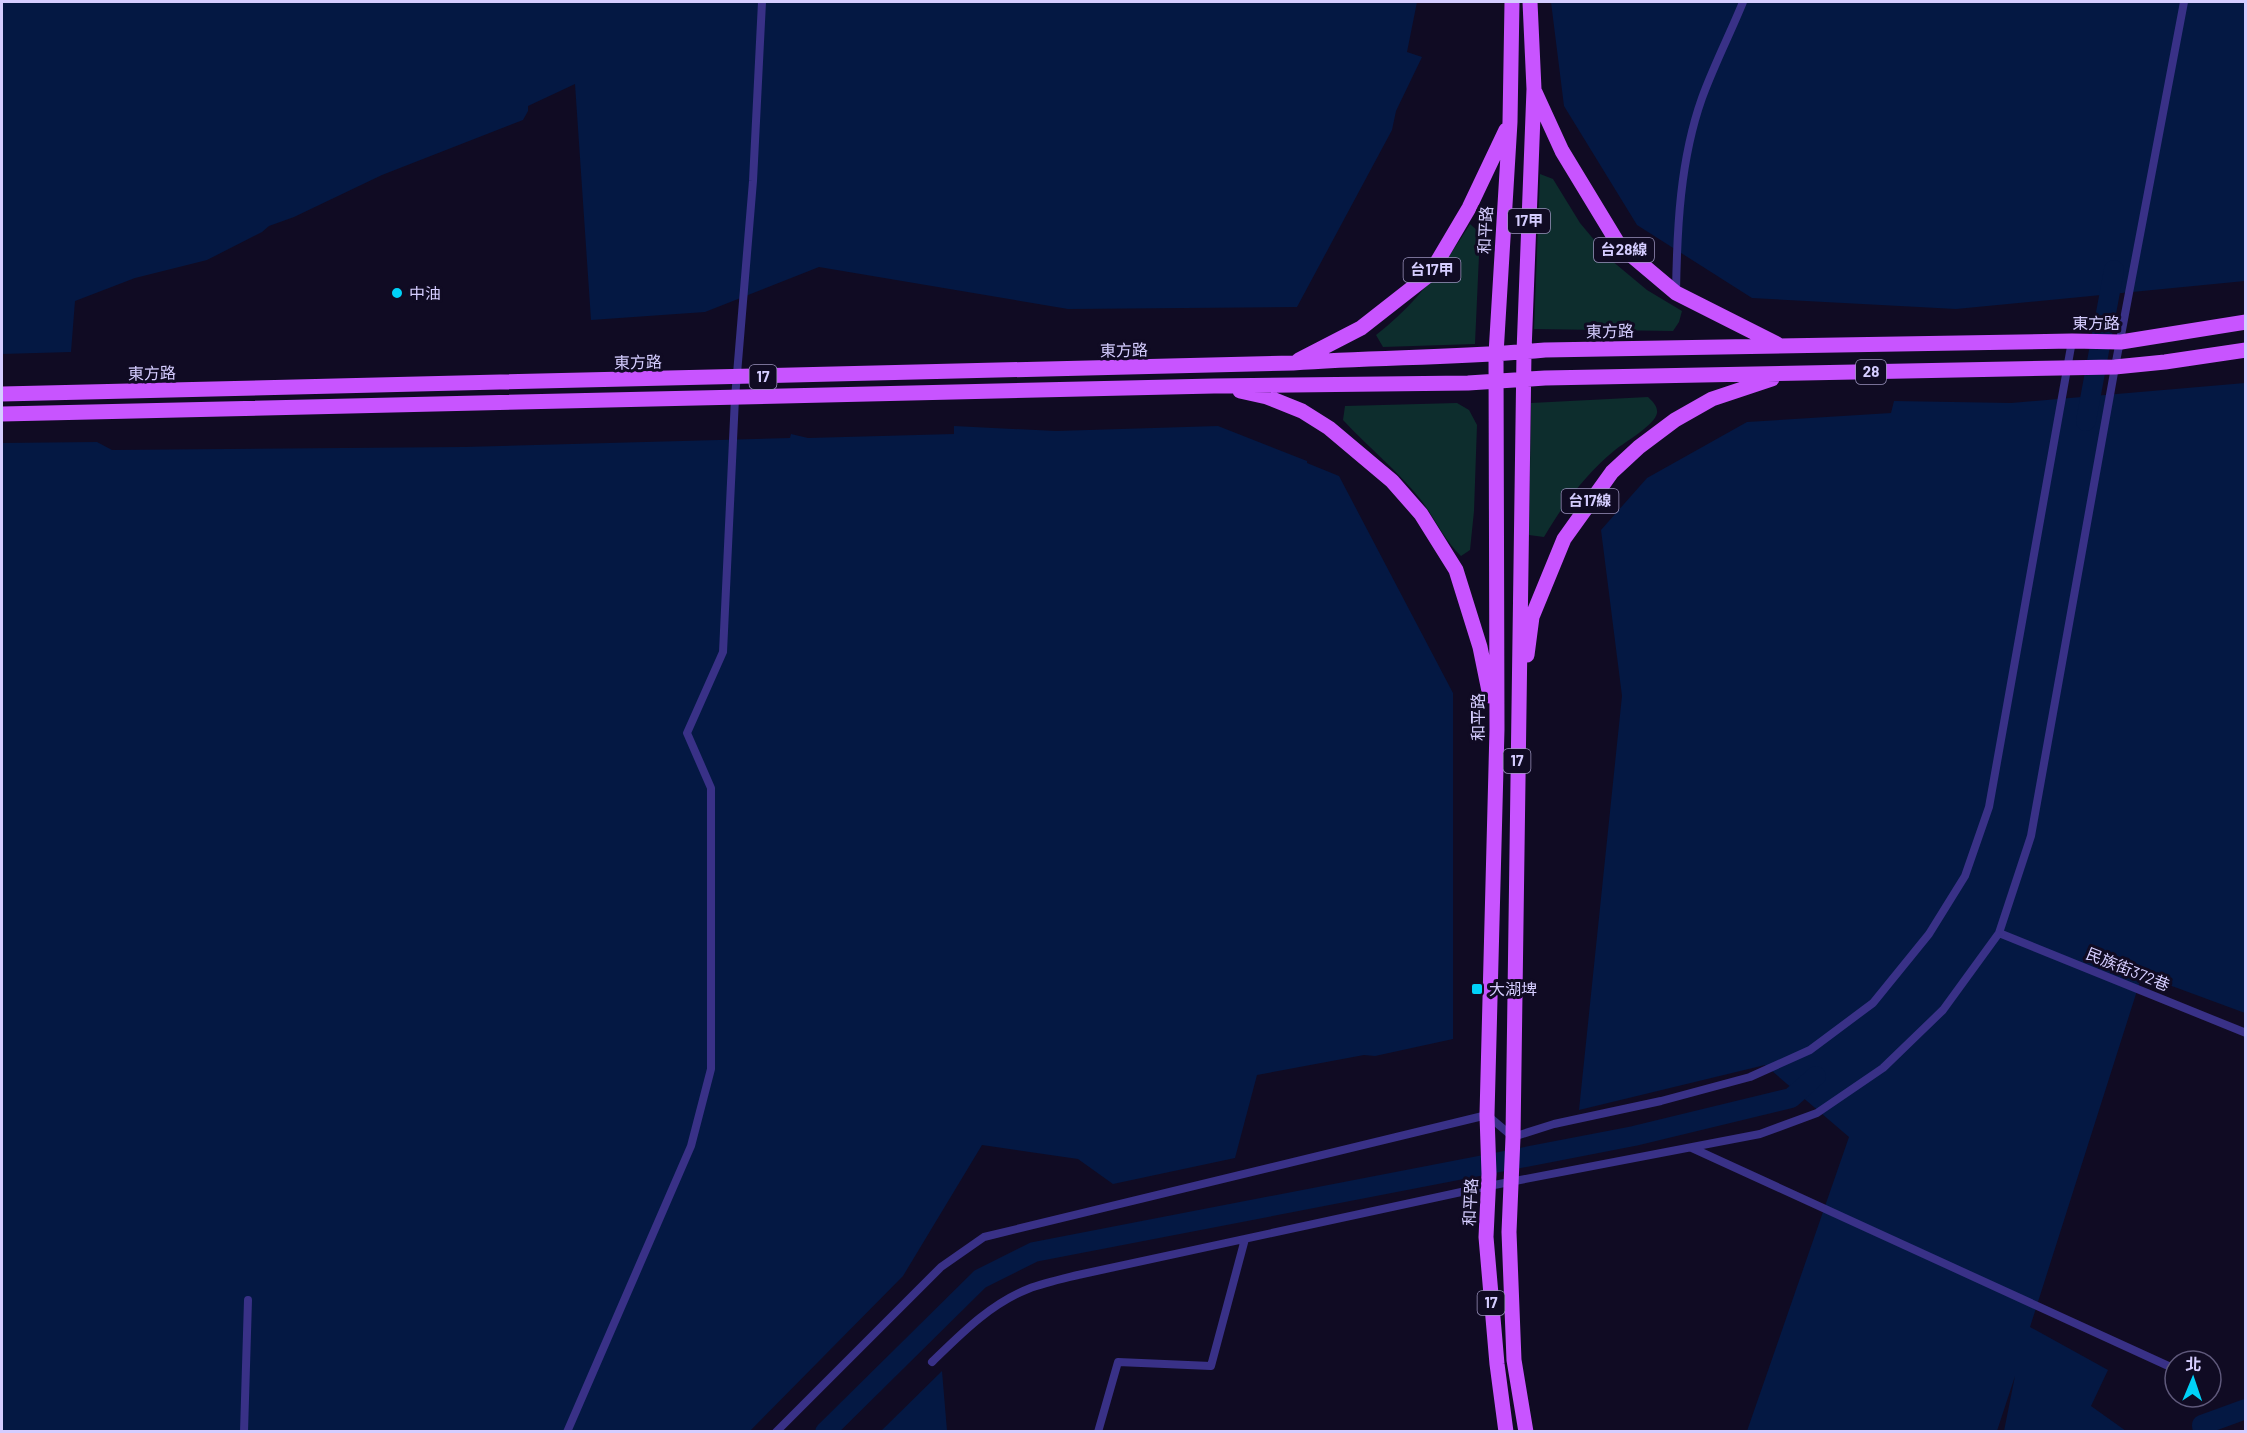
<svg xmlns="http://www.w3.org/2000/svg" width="2247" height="1433" font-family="Barlow,'Noto Sans TC',sans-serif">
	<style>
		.green { fill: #0d2d2d }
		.water { fill: #041843 }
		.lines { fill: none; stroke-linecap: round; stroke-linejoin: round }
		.canal { stroke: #041843; stroke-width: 20 }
		.service { stroke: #393187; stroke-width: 8 }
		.primary { stroke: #c854ff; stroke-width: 15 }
		.poi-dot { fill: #00d2f8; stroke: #100b23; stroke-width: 2 }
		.labels { text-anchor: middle; stroke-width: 6; stroke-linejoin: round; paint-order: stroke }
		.shield { fill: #100b23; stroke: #9a93bd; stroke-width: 1.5 }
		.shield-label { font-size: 15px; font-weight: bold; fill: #d5cdff }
		.street-label { font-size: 16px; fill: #d5cdff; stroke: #100b23 }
		.poi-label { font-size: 16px; fill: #d5cdff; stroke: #100b23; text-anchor: start }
	</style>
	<rect width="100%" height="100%" fill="#100b23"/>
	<path class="green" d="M1540 174 1553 179 1580 223 1611 260 1647 290 1682 311 1679 322 1673 331 1534 329Z
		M1470 224 1480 233 1475 344 1383 347 1376 335C1415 305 1444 266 1470 224Z
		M1648 397C1652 401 1658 406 1657 413 1655 425 1625 442 1615 450 1585 475 1564 503 1544 537L1529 535 1531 403Z
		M1457 403 1469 410 1477 425 1474 511 1470 550 1461 556C1444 540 1435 518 1421 500 1397 470 1368 447 1343 420L1345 406Z"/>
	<path class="water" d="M2 2H1417L1407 52 1422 57 1396 111 1392 130 1297 307 1068 309 819 267 705 312 591 320 575 84 528 106V111L523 120 382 175 294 217 269 226 262 232 207 260 135 278 75 301 71 352 2 354Z
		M1551 2H2245V281L1956 309 1752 298 1637 225 1564 106Z
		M2245 383V1013L2142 975 2030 1327 2108 1370 2091 1406 2126 1431H2004L2015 1376 1997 1431H1747L1849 1137 1765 1065 1579 1110 1622 696 1601 530 1647 478 1747 422 1891 413 1894 401 2011 403Z
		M954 426 1056 431 1218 426 1307 461V463L1339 476 1453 693V1039L1375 1056 1364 1055 1257 1075 1235 1158 1113 1184 1078 1159 982 1145 903 1276 750 1431H2V443L97 442 112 450 464 447 790 438 791 434 808 438 954 434Z
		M942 1371 947 1431H881Z"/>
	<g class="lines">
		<path class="canal" d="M2086 421 2114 270
			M825 1432 980 1279 1034 1252 1634 1136 1791 1098 1816 1076
			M2203 1432 2202 1425 2246 1409"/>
		<path class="service" d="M1676 293C1677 228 1680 160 1702 98 1714 65 1730 34 1743 2
			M1999 933 2246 1033
			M1692 1148 2175 1369
			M932 1362C961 1334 990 1304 1028 1289 1044 1283 1062 1279 1078 1275L1489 1186 1760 1134 1817 1113 1883 1068 1943 1010 1999 933 2031 836 2115 367 2184 2
			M244 1432 248 1300
			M567 1432 691 1146 711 1069V788L687 733 723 652 735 398 753 181 762 2
			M776 1432 941 1267 984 1237 1487 1115 1513 1137 1554 1124 1661 1101 1750 1077 1810 1050 1873 1003 1929 934 1965 876 1989 807 2072 341
			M1098 1432 1118 1362 1211 1366 1245 1239"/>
		<path class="primary" d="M1535 92 1562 151 1619 245 1676 293 1777 344
			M1299 360 1361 328 1430 274 1469 208 1506 130
			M1240 391 1267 397 1302 411 1329 428 1392 481 1421 514 1456 570 1480 647 1490 696
			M2 394 1293 363C1377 357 1461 358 1545 350L2072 341 2121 342 2246 322
			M2 414 1214 386 1468 383 1545 378 2115 367 2165 362 2246 350
			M1527 655 1532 617 1564 539 1612 472 1639 447 1675 420 1712 399 1772 379
			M1506 1432 1497 1364 1486 1237 1489 1174 1487 1115 1497 729 1496 354 1510 122 1512 2
			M1526 1432 1514 1360 1509 1232 1513 1137 1524 352 1534 89 1530 2"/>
	</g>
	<g class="poi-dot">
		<circle cx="397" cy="293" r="6"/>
		<rect x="1471" y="983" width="12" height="12" rx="3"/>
	</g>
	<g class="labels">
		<g class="shield">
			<rect x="1508" y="209" width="42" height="24" rx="4.5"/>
			<rect x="1594" y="238" width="60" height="24" rx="4.5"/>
			<rect x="1403.5" y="258" width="57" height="24" rx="4.5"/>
			<rect x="1856" y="360" width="30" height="24" rx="4.5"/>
			<rect x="749.5" y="365" width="27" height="24" rx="4.5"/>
			<rect x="1561.5" y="489" width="57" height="24" rx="4.5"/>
			<rect x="1503.5" y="749" width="27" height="24" rx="4.5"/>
			<rect x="1477.5" y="1291" width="27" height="24" rx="4.5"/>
		</g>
		<g class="shield-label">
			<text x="1529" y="226">17甲</text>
			<text x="1624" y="255">台28線</text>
			<text x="1432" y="275">台17甲</text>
			<text x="1871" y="377">28</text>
			<text x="763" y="382">17</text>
			<text x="1590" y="506">台17線</text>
			<text x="1517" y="766">17</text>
			<text x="1491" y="1308">17</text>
		</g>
		<g class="street-label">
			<text transform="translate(1485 230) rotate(-87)" y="6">和平路</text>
			<text x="2096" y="329">東方路</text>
			<text transform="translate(1610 331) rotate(-1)" y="6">東方路</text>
			<text transform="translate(1124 350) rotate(-1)" y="6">東方路</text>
			<text transform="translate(638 362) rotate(-1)" y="6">東方路</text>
			<text transform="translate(152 373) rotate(-1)" y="6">東方路</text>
			<text transform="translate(1478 717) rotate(-90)" y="6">和平路</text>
			<text transform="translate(2128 969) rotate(22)" y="6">民族街372巷</text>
			<text transform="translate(1470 1202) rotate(-87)" y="6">和平路</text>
		</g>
		<g class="poi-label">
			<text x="409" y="299">中油</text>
			<text x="1489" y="995">大湖埤</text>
		</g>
	</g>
	<rect width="2247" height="1433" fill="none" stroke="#d5cdff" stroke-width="6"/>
	<g transform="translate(2193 1379) rotate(2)"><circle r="28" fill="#100b23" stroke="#5f597b" stroke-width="1.5"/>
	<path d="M0-4.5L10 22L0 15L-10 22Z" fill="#00d2f8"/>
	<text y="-9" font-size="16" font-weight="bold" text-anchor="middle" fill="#d5cdff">北</text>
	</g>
</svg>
